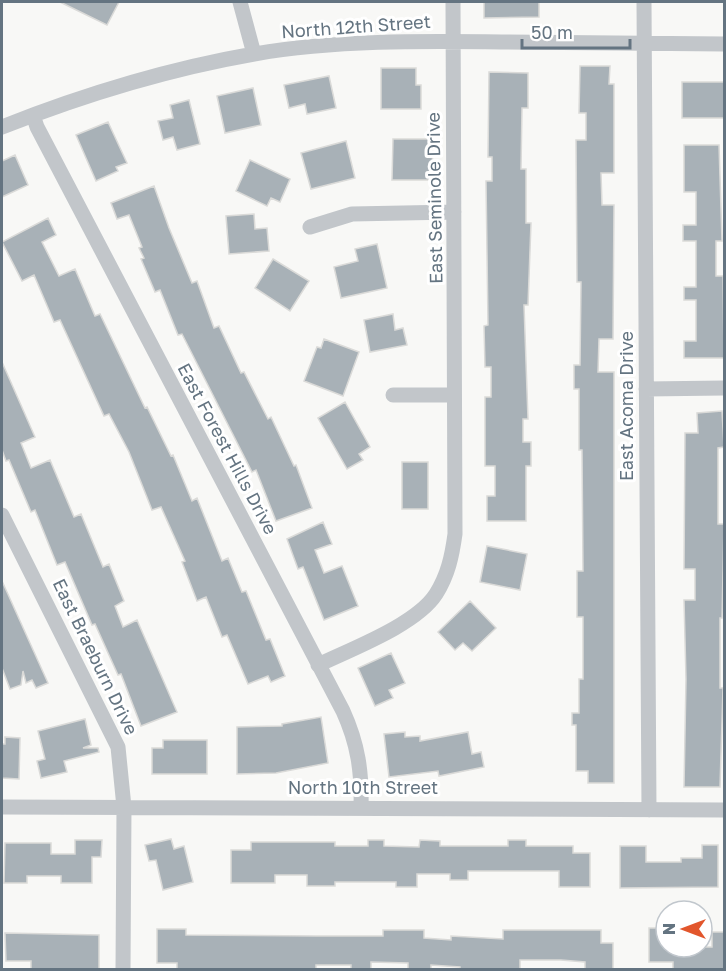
<svg xmlns="http://www.w3.org/2000/svg" width="726" height="971" font-family="'Golos Text',sans-serif">
	<style>
		.building { fill: #a8b1b7; stroke: #dadad8; stroke-width: 1.5 }
		.lines { fill: none; stroke-linecap: round; stroke-linejoin: round }
		.street { stroke: #c2c6ca; stroke-width: 15 }
		.labels { text-anchor: middle; stroke-width: 6; stroke-linejoin: round; paint-order: stroke }
		.street-label { font-size: 18px; fill: #647481; stroke: #fff }
	</style>
	<rect width="100%" height="100%" fill="#f8f8f6"/>
	<path class="building" d="M60 2H119L107 25Z
		M484 2H539V17L484 18Z
		M580 66H610L609 84H614V173H601L602 205H614L613 339H599L598 372H614V783H588V771H576V725H572V713H579V679H583V617H577V571H583L582 450H579V389H574V365H580L581 282H577L576 140H586V113H579Z
		M381 68H416V85H421V109H381Z
		M489 72 528 73V108H522L521 169H526V223H531L528 305H524L528 419H523V442H531V466H526V521H487V496H495V466H485V397H491V367H485L484 326 488 325 486 181H492V157H488Z
		M329 76 336 108 307 114 305 104 289 108 284 85Z
		M682 82H724V118H682Z
		M253 88 261 125 225 133 217 96Z
		M189 100 200 144 177 150 173 137 163 140 158 121 173 118 170 105Z
		M108 122 127 163 116 167 118 171 96 181 76 135Z
		M393 139H433L432 180H392Z
		M346 141 355 178 311 189 301 153Z
		M684 145H719L722 241H716V276H723L724 358H684V341H696V300H684V287H696V241H683V225H696V192H684Z
		M15 155 28 185 2 197V161Z
		M250 160 290 179 280 202 271 198 267 206 236 191Z
		M154 186 169 228 192 283 197 281 214 328 219 326 241 373 244 372 268 419 271 417 294 466 296 465 312 508 276 521 256 470 252 472 182 334 178 335 160 290 155 292 141 259 144 258 139 248 142 247 129 215 117 219 111 203Z
		M254 214 255 229 267 228 269 251 229 254 226 216Z
		M48 218 56 235 42 242 59 276 75 269 95 316 100 314 145 408 147 407 171 456 173 455 192 501 197 498 222 561 228 558 242 592 246 591 266 640 270 639 285 676 271 682 268 676 248 684 227 635 222 637 206 597 197 601 182 562 185 561 161 507 152 510 129 452 109 414 104 416 60 320 54 322 34 275 22 281 2 242Z
		M377 244 387 288 341 298 334 267 358 261 355 249Z
		M273 259 309 281 290 311 255 288Z
		M393 314 395 330 403 328 407 345 370 352 364 320Z
		M324 339 359 352 343 396 304 381 317 347 321 348Z
		M2 362 35 437 21 443 31 468 50 460 74 517 81 514 103 567 109 564 124 601 115 606 123 627 137 620 177 712 141 726 121 674 118 675 95 624 92 625 65 562 57 565 35 510 31 512 9 460 6 461 2 450Z
		M345 402 370 447 359 454 363 460 347 469 318 418Z
		M722 411 724 447 718 448V524H724L722 618H720V688H723L720 787H684L686 679 684 600H695V569H684L685 433H698L697 413Z
		M402 462H428V509H402Z
		M323 522 332 544 315 550 324 573 342 566 358 606 324 620 303 567 298 569 287 539Z
		M487 546 527 554 520 590 480 582Z
		M2 581 48 683 36 688 32 680 26 683 23 671 21 685 10 689 2 668Z
		M470 601 496 628 472 651 463 643 455 650 438 632Z
		M391 653 405 683 389 690 393 698 375 706 358 668Z
		M321 717 328 763 276 773 237 774V727L282 726V724Z
		M85 719 91 745 83 748H98L99 752 64 761 67 772 41 778 37 761 45 759 38 731Z
		M405 732V737L420 736V741L468 732 472 754 481 752 484 767 439 776 438 771 389 777 384 734Z
		M5 737 20 738 19 779 2 778V744H5Z
		M163 740H207V774H152V748H163Z
		M171 839 174 849 184 846 193 882 163 890 156 860 149 861 145 845Z
		M75 840H102L101 857H92V883H61V876H27V883H4L5 843H51V854H75Z
		M368 840H384V846L419 847 420 840 440 841V846H508V840H526V846H573V853H590V887H559V871H468V880H450V874H417V887H396V882H335V886H307V875H275V883H231V850H251V842H335V846H368Z
		M702 845H718V887L620 888V846H646V862H681V858H702Z
		M649 928H666V947H712V932H724V969H673V962H649Z
		M157 929H186V935L316 936H383V930H424V938L451 940V936L503 939V930H601V943H613V969H585V962L561 960H520V969H460V967L431 965V969H408V963L371 962V969H351V965H316V969H177V963H157Z
		M5 933 99 935V969H31V961H6Z"/>
	<g class="lines">
		<path class="street" d="M240 2 254 54
			M644 2 649 810
			M33 115 37 127 343 711C358 744 362 772 361 807
			M2 127C83 95 168 69 254 54 336 40 420 41 502 42 576 43 650 44 724 44
			M310 227 352 214 454 212
			M646 389 724 388
			M393 395H454
			M2 515 118 747 124 807 123 970
			M318 665C351 649 416 625 436 594 448 575 452 556 455 534L453 2
			M2 807 724 810"/>
	</g>
	<g class="labels">
		<g class="street-label">
			<text transform="translate(356 27) rotate(-4)" y="6">North 12th Street</text>
			<text transform="translate(435 198) rotate(-91)" y="6">East Seminole Drive</text>
			<text transform="translate(627 406) rotate(-90)" y="6">East Acoma Drive</text>
			<text transform="translate(227 449) rotate(62)" y="6">East Forest Hills Drive</text>
			<text transform="translate(95 657) rotate(64)" y="6">East Braeburn Drive</text>
			<text x="363" y="794">North 10th Street</text>
		</g>
	</g>
	<rect width="726" height="971" fill="none" stroke="#647481" stroke-width="6"/>
	<g transform="translate(684 929) rotate(270)"><circle r="28" fill="#ffffff" stroke="#c1c7cd" stroke-width="1.5"/>
	<path d="M0-4.5L10 22L0 15L-10 22Z" fill="#e2562c"/>
	<text y="-9" font-size="16" font-weight="bold" text-anchor="middle" fill="#647481">N</text>
	</g>
	<path d="M522 39v9h108v-9" fill="none" stroke="#647481" stroke-width="3"/>
	<text x="531" y="39" font-size="18" fill="#647481" stroke="#ffffff" stroke-width="4.5" paint-order="stroke">50 m</text>
</svg>
